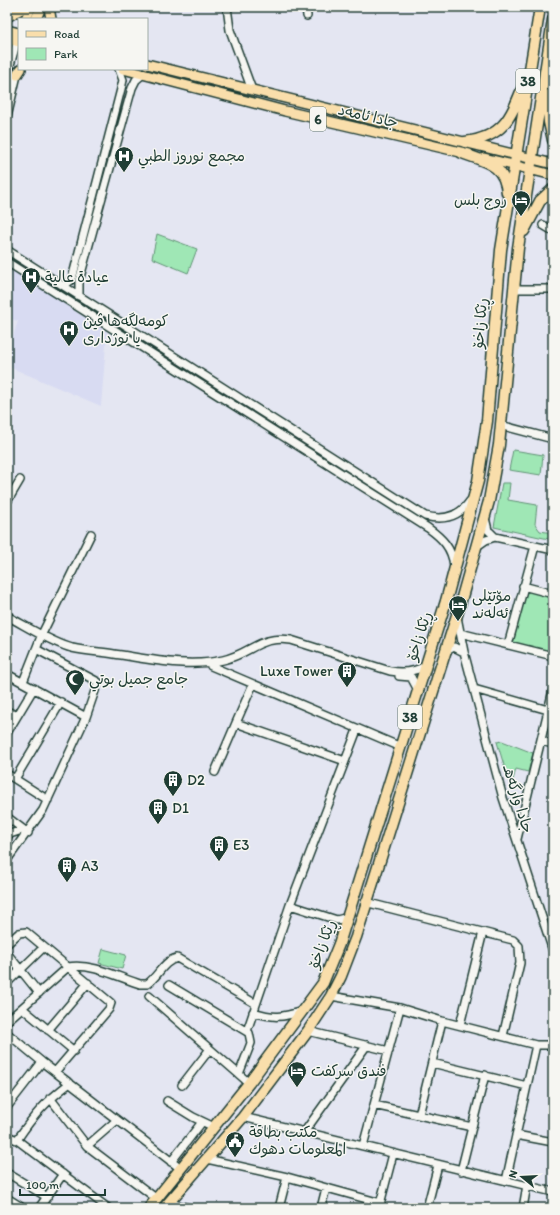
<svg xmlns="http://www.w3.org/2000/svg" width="560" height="1215" font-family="Itim,'Playpen Sans Arabic',sans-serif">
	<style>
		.built { fill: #d8dbf2 }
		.green { fill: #9fe7b5; stroke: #5f9274 }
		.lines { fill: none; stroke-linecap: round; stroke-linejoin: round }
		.minor-casing { stroke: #1f3d34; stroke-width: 10 }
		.major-casing { stroke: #1f3d34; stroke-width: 12 }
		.highway-casing { stroke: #1f3d34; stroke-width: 13 }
		.minor { stroke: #f6f6f2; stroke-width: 7 }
		.major { stroke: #f9deab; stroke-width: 9 }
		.highway { stroke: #f9deab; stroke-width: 10 }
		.labels { text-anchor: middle; stroke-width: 3; stroke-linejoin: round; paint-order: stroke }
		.shield { fill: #f6f6f2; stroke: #60746d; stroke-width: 1 }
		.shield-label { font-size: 14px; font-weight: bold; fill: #1f3d34 }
		.street-label { font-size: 15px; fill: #1f3d34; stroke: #f6f6f2 }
		.poi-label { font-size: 15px; fill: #1f3d34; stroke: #f6f6f2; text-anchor: start }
	</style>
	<rect width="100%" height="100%" fill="#e4e6f2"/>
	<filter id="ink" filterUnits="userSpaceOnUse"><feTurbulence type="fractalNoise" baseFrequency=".025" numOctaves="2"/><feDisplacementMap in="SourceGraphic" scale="8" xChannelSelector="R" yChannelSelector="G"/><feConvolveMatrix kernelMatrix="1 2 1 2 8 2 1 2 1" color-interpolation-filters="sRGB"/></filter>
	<g filter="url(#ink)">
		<path class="built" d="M7 267 107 332 101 406 7 366V356L18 321 7 318Z"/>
		<path class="green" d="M157 234 197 249 188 273 152 258Z
			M513 450 543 455 541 475 509 470Z
			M502 483H510L508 500 537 505 535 524 540 531 553 533V540L494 527Z
			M523 586 553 594V656L508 645Z
			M502 741 533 753 528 772 516 769 513 780 509 782 497 742Z
			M103 949 126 955 122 969 99 963Z"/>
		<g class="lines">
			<g class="minor-casing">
				<path id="minor" d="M227 7 230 30 252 90
					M306 7 307 16
					M7 75 17 41
					M7 117 18 71
					M543 225 553 231
					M7 250 425 516C444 521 459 517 470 501
					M7 262 428 528C442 538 452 548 454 566
					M64 286 72 279 121 89 123 80 119 69
					M513 289H553
					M79 296V281L132 88 136 80 143 74
					M500 425 553 439
					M7 502 20 480
					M485 518 488 530 495 537 553 550
					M476 547 486 540 495 537
					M523 586 553 594
					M7 616C26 626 52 643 72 648 86 651 101 652 114 654 149 659 189 668 223 660 251 654 259 635 291 640L390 671C402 673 416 672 426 665
					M457 617 464 652 503 798 553 951
					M460 633 553 656
					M508 645 535 546
					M445 652 454 647 464 652
					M211 666 401 747
					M7 674 86 717
					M399 676 411 677 418 690
					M23 682 42 634 91 534
					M253 684 236 723 345 761
					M474 689 548 710
					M7 711 17 716
					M7 733 34 688
					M541 741 553 744
					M215 772 236 723
					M7 774 48 800
					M15 779 61 702
					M7 817 28 833
					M7 835 22 830
					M517 839 553 690
					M7 860 43 810 86 717 98 682 36 649
					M365 902 513 940 519 946 520 963 503 1036
					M290 905 337 920 348 917
					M7 944 19 933 26 932 111 1003 109 1009 55 1072
					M7 953 39 993
					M7 983 44 947
					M169 985 249 1033 251 1043 239 1074
					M149 996 249 1083
					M331 996 400 1008 442 1021 536 1045H553
					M22 1008 74 1051
					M253 1012C273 1018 282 1018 302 1011
					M7 1021 68 967C92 963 118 977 140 984H147C158 977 163 961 177 958L256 1004
					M460 1025 483 932
					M48 1030 88 983
					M247 1031 290 905 357 730
					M308 1031 389 1051
					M7 1033 42 1062 181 1169
					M432 1063 527 1086
					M182 1085 210 1049
					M50 1098 87 1146 157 1199
					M167 1101 193 1117 214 1127
					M374 1105 472 1127
					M7 1107 42 1062
					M419 1115 442 1021
					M243 1117 553 1192
					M305 1131 367 1045
					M516 1135 553 1142
					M7 1136 17 1140 108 1208
					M17 1140C34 1115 45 1102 70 1083
					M87 1146 117 1120
					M363 1146 400 1008
					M207 1159 287 1177 381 1203
					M171 1162 202 1122
					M461 1171 485 1075
					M7 1173 47 1197
					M506 1181 536 1045
					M7 1198 23 1208
					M169 1203 190 1208
					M39 1208 63 1174
					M279 1208 287 1177
					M321 1208 326 1188
					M379 1208 393 1154
					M427 1208 438 1165
					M523 1208 527 1185"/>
			</g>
			<g class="major-casing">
				<path id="major" d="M49 7 51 19
					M7 17 25 7
					M26 19 31 7
					M36 19 41 7
					M7 30 19 33
					M7 39 19 42
					M147 64 553 164
					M123 69 285 111 469 154
					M17 75 21 69
					M484 158 553 175"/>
			</g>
			<g class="highway-casing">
				<path id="highway" d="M547 95 549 122 553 140
					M465 142C503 137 510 119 523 87
					M462 153C486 162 505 164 507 193
					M524 231 540 201 553 189
					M149 1208 249 1083 323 983 339 944 446 601 478 481 487 421 501 250 540 7
					M164 1208 243 1117 308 1031 331 996 341 976 356 937 457 615 489 501 499 445 518 248 553 20"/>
			</g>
			<use href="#minor" class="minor"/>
			<use href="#major" class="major"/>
			<use href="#highway" class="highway"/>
		</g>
	</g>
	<defs>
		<g id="hospital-pin" transform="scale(1)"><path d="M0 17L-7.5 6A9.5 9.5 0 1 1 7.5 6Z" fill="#1f3d34" stroke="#f6f6f2"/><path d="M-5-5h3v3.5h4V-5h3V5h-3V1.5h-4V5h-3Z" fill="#fff"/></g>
		<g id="hotel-pin" transform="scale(1)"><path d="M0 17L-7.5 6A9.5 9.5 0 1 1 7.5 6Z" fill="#1f3d34" stroke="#f6f6f2"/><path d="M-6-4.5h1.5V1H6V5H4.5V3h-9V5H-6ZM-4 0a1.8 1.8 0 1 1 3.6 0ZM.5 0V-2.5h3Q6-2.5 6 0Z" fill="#fff"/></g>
		<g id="building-pin" transform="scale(1)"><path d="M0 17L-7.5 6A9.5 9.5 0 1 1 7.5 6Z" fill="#1f3d34" stroke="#f6f6f2"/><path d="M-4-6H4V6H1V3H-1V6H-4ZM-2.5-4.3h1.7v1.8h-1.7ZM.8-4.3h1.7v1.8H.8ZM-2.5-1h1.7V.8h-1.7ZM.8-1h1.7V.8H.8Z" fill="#fff"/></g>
		<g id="mosque-pin" transform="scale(1)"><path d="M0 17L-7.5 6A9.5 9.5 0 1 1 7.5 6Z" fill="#1f3d34" stroke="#f6f6f2"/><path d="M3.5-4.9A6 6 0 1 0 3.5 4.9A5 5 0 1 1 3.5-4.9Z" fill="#fff"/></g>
		<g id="civic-pin" transform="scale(1)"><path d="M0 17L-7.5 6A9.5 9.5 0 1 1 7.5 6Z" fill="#1f3d34" stroke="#f6f6f2"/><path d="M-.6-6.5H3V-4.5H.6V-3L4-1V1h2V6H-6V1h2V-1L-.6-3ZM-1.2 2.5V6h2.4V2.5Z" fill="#fff"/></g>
	</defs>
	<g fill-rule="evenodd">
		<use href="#hospital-pin" x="124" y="156"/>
		<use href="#hotel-pin" x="521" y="200"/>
		<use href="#hospital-pin" x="31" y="277"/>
		<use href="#hospital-pin" x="69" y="330"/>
		<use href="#hotel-pin" x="458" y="605"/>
		<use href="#building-pin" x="347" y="671"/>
		<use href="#mosque-pin" x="75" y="679"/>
		<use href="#building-pin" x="173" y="780"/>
		<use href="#building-pin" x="158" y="808"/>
		<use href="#building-pin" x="219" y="845"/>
		<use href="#building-pin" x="67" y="866"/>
		<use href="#hotel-pin" x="297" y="1071"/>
		<use href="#civic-pin" x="235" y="1141"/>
	</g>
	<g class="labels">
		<g class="shield">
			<rect x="516" y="69" width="24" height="24" rx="3"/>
			<rect x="310" y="107" width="16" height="24" rx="3"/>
			<rect x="398" y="705" width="24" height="24" rx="3"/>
		</g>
		<g class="shield-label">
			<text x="528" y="86">38</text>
			<text x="318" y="124">6</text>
			<text x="410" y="722">38</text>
		</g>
		<g class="street-label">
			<text transform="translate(368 116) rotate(13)" y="5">جادا ئامەد</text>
			<text transform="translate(480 323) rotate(-85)" y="5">ڕێکا زاخۆ</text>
			<text transform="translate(419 636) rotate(-72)" y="5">ڕێکا زاخۆ</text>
			<text transform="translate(518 799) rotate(73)" y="5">جادا وارگه‌هـ</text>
			<text transform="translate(322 944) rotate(-69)" y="5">ڕێکا زاخۆ</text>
		</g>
		<g class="poi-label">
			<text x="138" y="161">مجمع نوروز الطبي</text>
			<text x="507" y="205" text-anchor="end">روج بلس</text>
			<text x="45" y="282">عيادة عالية</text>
			<text x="83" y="326">کومەلگەها ڤین<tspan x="83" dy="17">یا نوژداری</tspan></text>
			<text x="472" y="601">مۆتێلی<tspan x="472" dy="17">ئەلەند</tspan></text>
			<text x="333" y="676" text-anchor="end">Luxe Tower</text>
			<text x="89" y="684">جامع جميل بوتي</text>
			<text x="187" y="785">D2</text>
			<text x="172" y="813">D1</text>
			<text x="233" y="850">E3</text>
			<text x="81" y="871">A3</text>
			<text x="311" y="1076">فندق سركفت</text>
			<text x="249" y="1137">مكتب بطاقة<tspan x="249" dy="17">المعلومات دهوك</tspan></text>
		</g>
	</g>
	<rect width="560" height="1215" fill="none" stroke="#f6f6f2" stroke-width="24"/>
	<rect x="12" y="12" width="536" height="1191" fill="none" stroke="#1f3d34" stroke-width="1.5" filter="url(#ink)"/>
	<rect x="18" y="18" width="130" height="52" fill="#f6f6f2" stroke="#a0aca6"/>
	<rect x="26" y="31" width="20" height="6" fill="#f9deab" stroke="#a0aca6"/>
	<text x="54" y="38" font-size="12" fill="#1f3d34">Road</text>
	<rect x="26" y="48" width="20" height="12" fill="#9fe7b5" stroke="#a0aca6"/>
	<text x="54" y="58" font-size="12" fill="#1f3d34">Park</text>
	<g transform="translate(522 1177) rotate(288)" stroke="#f6f6f2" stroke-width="3" paint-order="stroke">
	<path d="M0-3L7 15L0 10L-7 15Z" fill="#1f3d34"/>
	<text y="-6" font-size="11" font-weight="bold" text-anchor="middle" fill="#1f3d34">N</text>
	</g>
	<path d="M20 1189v6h85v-6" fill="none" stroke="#1f3d34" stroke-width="2"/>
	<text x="26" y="1189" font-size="12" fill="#1f3d34" stroke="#f6f6f2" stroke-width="3" paint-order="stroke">100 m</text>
</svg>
